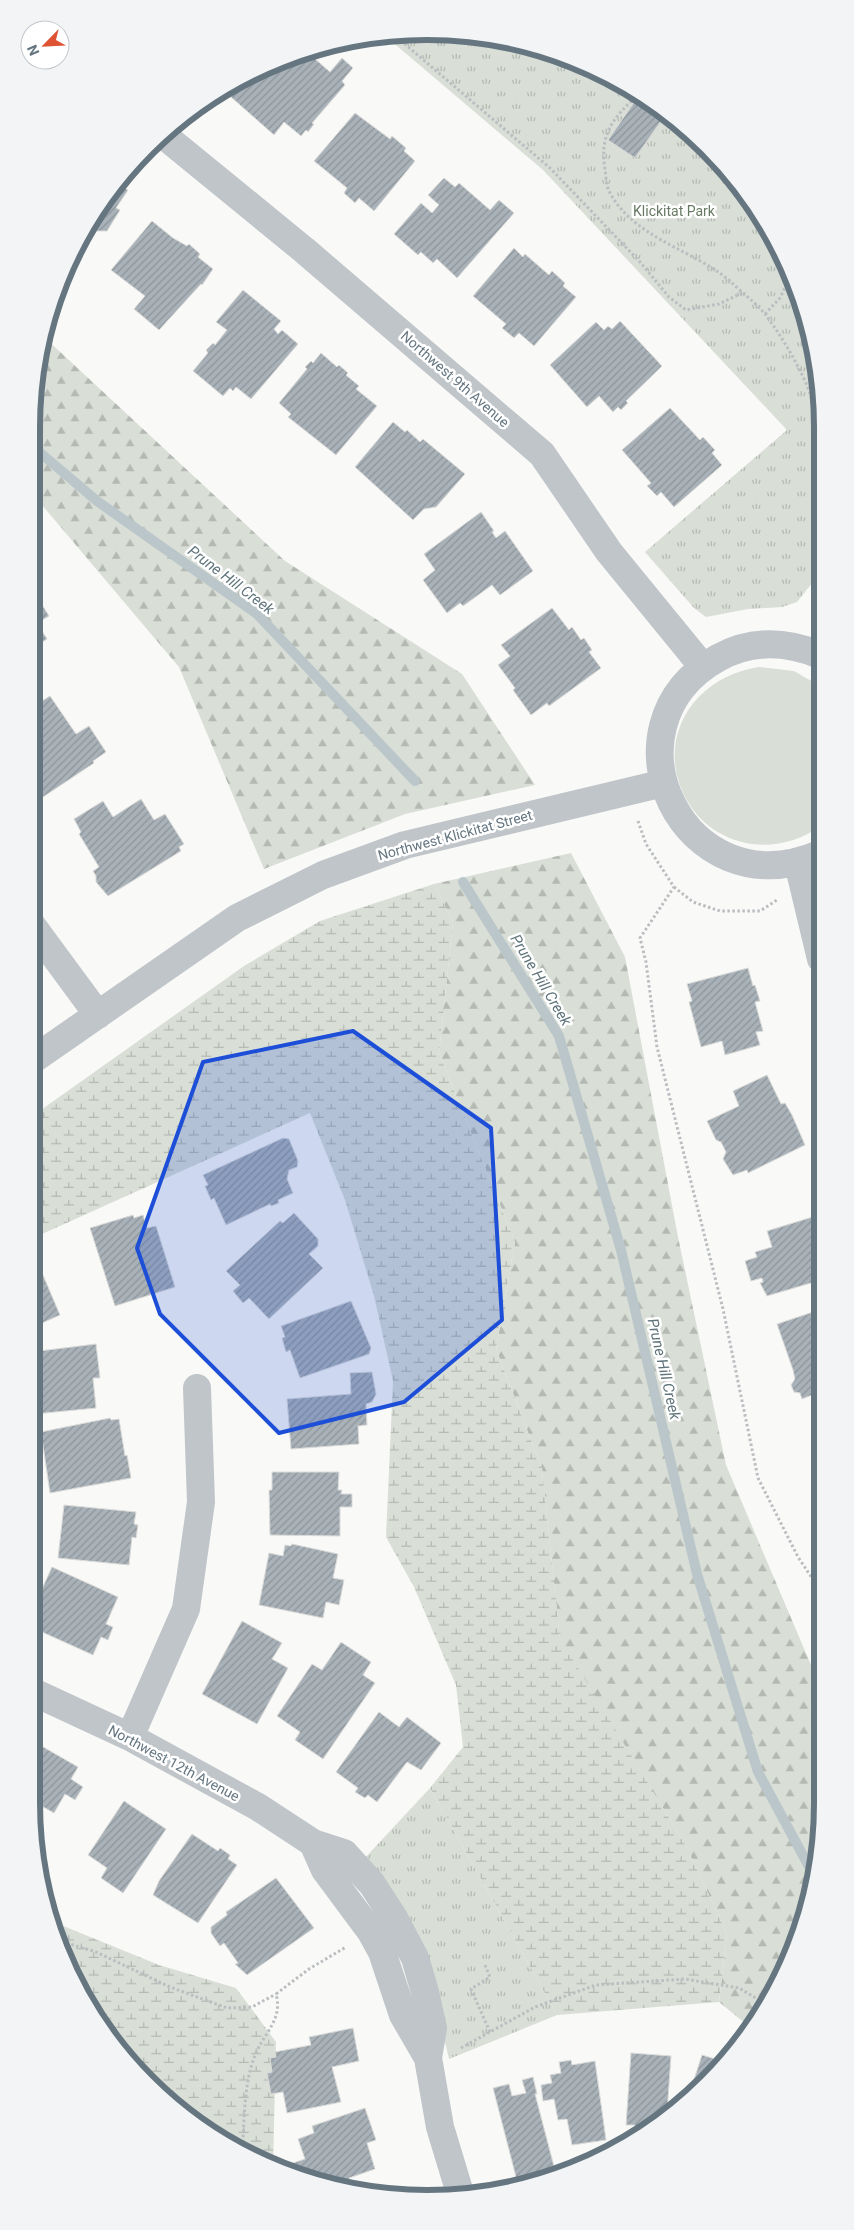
<svg xmlns="http://www.w3.org/2000/svg" width="854" height="2230" font-family="Roboto,sans-serif">
	<style>
		.green { fill: #d9ded6 }
		.forest { fill: url(#forest-firs) }
		.wetland { fill: url(#wetland-marsh) }
		.park { fill: url(#park-tufts) }
		.lines { fill: none; stroke-linecap: round; stroke-linejoin: round }
		.stream { stroke: #bac6ca; stroke-width: 10 }
		.building { fill: url(#building-hatch); stroke: #dbdbd9 }
		.path { stroke: #bbbec1; stroke-width: 3; stroke-dasharray: 2.5 2.5; stroke-linecap: butt }
		.minor { stroke: #c0c5c9; stroke-width: 28 }
		.marked { fill: #1d4ed8; fill-opacity: 0.2; stroke: #1d4ed8; stroke-width: 4; stroke-linejoin: round }
		.labels { text-anchor: middle; stroke-width: 5; stroke-linejoin: round; paint-order: stroke }
		.park-label { font-size: 14px; fill: #687964; stroke: #fff }
		.street-label { font-size: 14px; fill: #657681; stroke: #fff }
		.water-label { font-size: 15px; font-style: italic; fill: #60757b; stroke: #fff }
		.rim { fill: none; stroke: #657681; stroke-width: 6 }
	</style>
	<defs>
		<pattern id="forest-firs" width="22" height="20" patternUnits="userSpaceOnUse" patternTransform="scale(1.25)"><rect width="22" height="20" fill="#d9ded6"/><path d="M5 1l3.5 6h-7zM16 11l3.5 6h-7z" fill="#b4b9b3"/></pattern>
		<pattern id="wetland-marsh" width="20" height="14" patternUnits="userSpaceOnUse" patternTransform="scale(1.25)"><rect width="20" height="14" fill="#d9ded6"/><path d="M1 5h8M5 5V1M11 12h8M15 12V8" fill="none" stroke="#b4b9b3"/></pattern>
		<pattern id="park-tufts" width="24" height="20" patternUnits="userSpaceOnUse" patternTransform="scale(1.25)"><rect width="24" height="20" fill="#d9ded6"/><path d="M3 7l-1-3M5 7V3M7 7l1-3M15 17l-1-3M17 17v-4M19 17l1-3" fill="none" stroke="#b4b9b3"/></pattern>
		<pattern id="building-hatch" width="6" height="6" patternUnits="userSpaceOnUse" patternTransform="scale(1.25)"><rect width="6" height="6" fill="#a9b2b8"/><path d="M-1 1l2-2M0 6l6-6M5 7l2-2" fill="none" stroke="#8d959b"/></pattern>
	</defs>
	<rect width="100%" height="100%" fill="#f9f9f7"/>
	<path class="green" d="M759 667 794 671 820 686V826C776 859 710 848 684 795 655 734 697 676 759 667Z"/>
	<path class="forest" d="M43 336 285 561 462 674 535 785 405 814 264 869 179 667 31 492V427Z
		M571 853 625 957 678 1237 726 1465 822 1691 823 1803 809 1906 782 1978 751 2028 719 2002 727 1934 686 1846 560 1639 542 1469 496 1349 515 1242 439 1053 453 922 434 884Z"/>
	<path class="wetland" d="M434 884 453 922 439 1053 515 1242 496 1349 542 1469 560 1638 686 1846 727 1934 719 2002 557 2015 430 1788 463 1747 456 1685 414 1587 386 1537 393 1381 374 1296 345 1200 310 1113 31 1239V1117L244 966 320 921Z
		M51 1921 159 1965 236 1988 276 2042 273 2166 229 2146 129 2064 84 2001 52 1930Z"/>
	<path class="park" d="M453 32 530 45 647 98 725 166 782 252 819 375 820 573 797 602 782 607 748 609 706 617 694 608 645 552 787 430 543 170 383 34Z
		M430 1788 557 2015 449 2059 430 1977 364 1859Z"/>
	<g class="lines">
		<path class="stream" d="M31 445 97 501 257 614 415 781
			M463 882 559 1036 621 1250 697 1574 758 1772 813 1874"/>
	</g>
	<path class="building" d="M306 51 330 72 342 58 353 68 342 81 345 85 312 123 314 124 308 132 306 130 301 136 284 122 274 135 231 97 250 75Z
		M637 98 664 117 635 158 608 140Z
		M355 113 390 139 392 136 406 148 404 151 415 161 374 211 359 198 355 203 344 193 347 188 314 161Z
		M444 178 455 187 459 183 490 210 499 200 514 213 457 278 437 259 433 263 421 252 418 255 394 234 421 203 432 213 439 205 428 195Z
		M116 183 128 190 116 208 120 210 107 231H94L77 255 72 252Z
		M152 221 173 238 187 246 189 244 200 254 198 257 213 269 202 285 201 284 159 330 134 309 145 296 111 270Z
		M514 248 523 257 525 254 549 275 552 271 565 283 563 286 576 297 534 346 519 333 514 338 502 328 506 324 473 296Z
		M243 290 281 321 274 329 278 334 282 330 298 344 251 399 236 387 233 391 230 388 223 396 193 371 208 353 206 350 213 343 215 345 227 330 216 322Z
		M620 321 662 366 626 401 628 403 621 410 618 407 613 412 599 396 587 407 550 365 596 322 604 330 608 326 612 329Z
		M321 353 337 367 339 365 348 373 346 375 359 386 356 389 377 406 336 455 288 417 291 414 279 403 307 369 305 367 311 361 313 363Z
		M670 408 700 440 703 437 715 450 712 453 722 465 674 507 661 492 657 496 647 486 651 483 622 450Z
		M393 422 405 432 407 430 420 442 423 439 465 474 436 507 424 509 413 520 355 467Z
		M481 512 494 531 492 532 496 538 505 531 533 571 500 595 492 585 463 606 460 603 447 613 423 580 435 570 424 554Z
		M31 587 49 616 37 623 47 639 31 649Z
		M552 608 569 630 572 627 581 640 584 638 592 650 589 652 601 668 549 706 547 703 531 715 513 690 515 688 498 665 510 656 501 645Z
		M50 696 76 734 89 726 106 752 93 761 94 763 40 799 31 786V708Z
		M141 799 154 820 165 814 184 844 179 847 181 851 108 896 96 882V876L93 871 99 867 79 834 81 832 74 819 103 801 113 817Z
		M748 968 753 986 755 985 760 1001 755 1002 763 1031 756 1032 760 1045 725 1055 722 1041 701 1047 689 1002 692 1001 687 984Z
		M767 1075 781 1104 785 1103 792 1115 805 1145 748 1173 747 1170 733 1175 723 1159 726 1152 721 1142 716 1140 707 1121 739 1106 733 1091Z
		M283 1138 289 1139 298 1161 297 1167 289 1170 287 1179 293 1193 278 1200 279 1203 271 1206 270 1204 226 1225 214 1198 211 1200 205 1186 208 1185 203 1175Z
		M294 1213 318 1239V1246L309 1254 323 1268 269 1319 249 1298 243 1303 233 1291 240 1285 226 1271 280 1221 283 1223Z
		M133 1215 134 1218 143 1215 147 1228 156 1226 175 1287 115 1306 90 1228Z
		M819 1215 821 1218V1280L767 1296 760 1283 763 1282 762 1278 751 1281 745 1261 757 1257 755 1252 772 1247 767 1231Z
		M40 1268 60 1315 31 1328V1272Z
		M351 1301 371 1348 369 1354 300 1378 290 1350 286 1352 282 1338 285 1337 281 1326Z
		M822 1309V1400L812 1395 802 1399 800 1393 794 1392 791 1385 795 1379 793 1370 777 1324Z
		M96 1344 100 1378H93L96 1408 35 1414 33 1398H31V1352Z
		M372 1372 376 1394 372 1402 366 1404 367 1425 358 1426 359 1444 291 1449 287 1399 351 1394 350 1373Z
		M110 1418 111 1420 119 1419 125 1456 127 1455 131 1478 50 1493 41 1432Z
		M272 1472H339L338 1490H342L341 1494H352V1507H340V1536L270 1535 269 1490H272Z
		M64 1505 136 1512 134 1524 138 1525 136 1538 132 1537 129 1565 58 1558Z
		M292 1544 338 1554 333 1578 344 1580 339 1605 326 1602 323 1618 259 1605 269 1553 283 1556 285 1545 291 1546Z
		M52 1567 118 1597 106 1624 113 1627 108 1640 101 1637 93 1655 31 1627V1613Z
		M242 1621 282 1643 272 1659 288 1668 257 1724 202 1694Z
		M341 1642 371 1662 363 1675 375 1683 323 1759 295 1740 300 1732 277 1716 312 1664 322 1670Z
		M379 1712 399 1727 407 1717 441 1743 421 1770 407 1762 377 1802 368 1795 365 1798 355 1792 358 1788 336 1772Z
		M31 1740 78 1767 71 1779 83 1787 75 1800 65 1794 54 1813 31 1800Z
		M124 1801 166 1829 123 1893 101 1878 107 1868 88 1855Z
		M192 1834 218 1851 220 1848 230 1855 228 1859 237 1865 198 1923 153 1895 159 1881Z
		M276 1878 314 1928 247 1975 235 1964 238 1963 224 1943 220 1946 211 1933V1927L227 1915 226 1912Z
		M353 2028 359 2061 332 2067 341 2102 287 2113 283 2092 271 2094 267 2073 272 2072 270 2058 276 2057 275 2052 311 2045 309 2037Z
		M631 2053 671 2056 667 2113 644 2134 634 2133 635 2125H626Z
		M702 2055 722 2061 690 2092Z
		M571 2060 572 2065 595 2061 606 2140 572 2145 567 2119 558 2120 554 2099 543 2101 541 2085 552 2083 550 2075 561 2073 559 2062Z
		M533 2077 537 2094H535L556 2174 515 2184 516 2177 493 2088 509 2084 512 2096 526 2093 522 2080Z
		M365 2108 376 2140 367 2143 375 2169 349 2178 350 2183 339 2187 293 2175 290 2164 305 2159 298 2139 314 2133 312 2126Z"/>
	<g class="lines">
		<path class="path" d="M393 34 550 168 640 262 669 297 686 310 719 304 742 293
			M639 94C614 117 599 133 605 169 606 176 606 185 609 191 633 238 692 249 730 281 741 292 756 303 766 315 788 346 812 386 819 424
			M765 314 780 298 790 277
			M638 821 646 844 674 887 640 938 646 962 657 1047 723 1309 758 1478 798 1557 822 1593
			M674 887 693 902 720 911H760L777 900
			M57 1940 96 1952 170 1987 227 2008 252 2007 276 1994
			M485 1965 490 1977 471 1989 490 2032
			M461 2048 535 2007 596 1985 685 1979 739 1988 766 2004
			M242 2152C245 2120 243 2083 256 2053 265 2032 283 2019 276 1994L309 1969 346 1947"/>
		<path class="minor" d="M162 134 304 250 542 454 609 552 703 667
			M820 655C786 641 752 639 718 658 596 726 683 912 820 854
			M798 863 821 959
			M31 924 98 1015
			M31 1061 237 918 323 875 405 845 664 783
			M31 1691 130 1737 258 1807 313 1843 344 1853 372 1884 394 1918 415 1958 425 1992 433 2028 428 2058 440 2127 460 2193
			M130 1737 186 1609 201 1502 197 1388
			M313 1843 325 1870 371 1932 382 1952 403 2015 428 2058"/>
	</g>
	<path class="marked" d="M353 1031 491 1128 502 1320 404 1402 279 1433 160 1314 137 1248 203 1062Z"/>
	<g class="labels">
		<g class="park-label">
			<text x="674" y="216">Klickitat Park</text>
		</g>
		<g class="street-label">
			<text transform="translate(455 379) rotate(41)" y="5">Northwest 9th Avenue</text>
			<text transform="translate(455 835) rotate(-15)" y="5">Northwest Klickitat Street</text>
			<text transform="translate(174 1763) rotate(28)" y="5">Northwest 12th Avenue</text>
		</g>
		<g class="water-label">
			<text transform="translate(231 580) rotate(37)" y="5">Prune Hill Creek</text>
			<text transform="translate(541 980) rotate(59)" y="5">Prune Hill Creek</text>
			<text transform="translate(664 1369) rotate(77)" y="5">Prune Hill Creek</text>
		</g>
	</g>
	<path d="M0 0H854V2230H0ZM427 40H427A387 387 0 0 1 814 427V1803A387 387 0 0 1 427 2190H427A387 387 0 0 1 40 1803V427A387 387 0 0 1 427 40Z" fill="#f3f4f5" fill-rule="evenodd"/>
	<path class="rim" d="M427 40H427A387 387 0 0 1 814 427V1803A387 387 0 0 1 427 2190H427A387 387 0 0 1 40 1803V427A387 387 0 0 1 427 40Z"/>
	<g transform="translate(45 45) rotate(246)"><circle r="24" fill="#ffffff" stroke="#c1c8cd"/>
	<path d="M0-4L9 19L0 12L-9 19Z" fill="#dd5333"/>
	<text y="-8" font-size="14" font-weight="bold" text-anchor="middle" fill="#657681">N</text>
	</g>
</svg>
